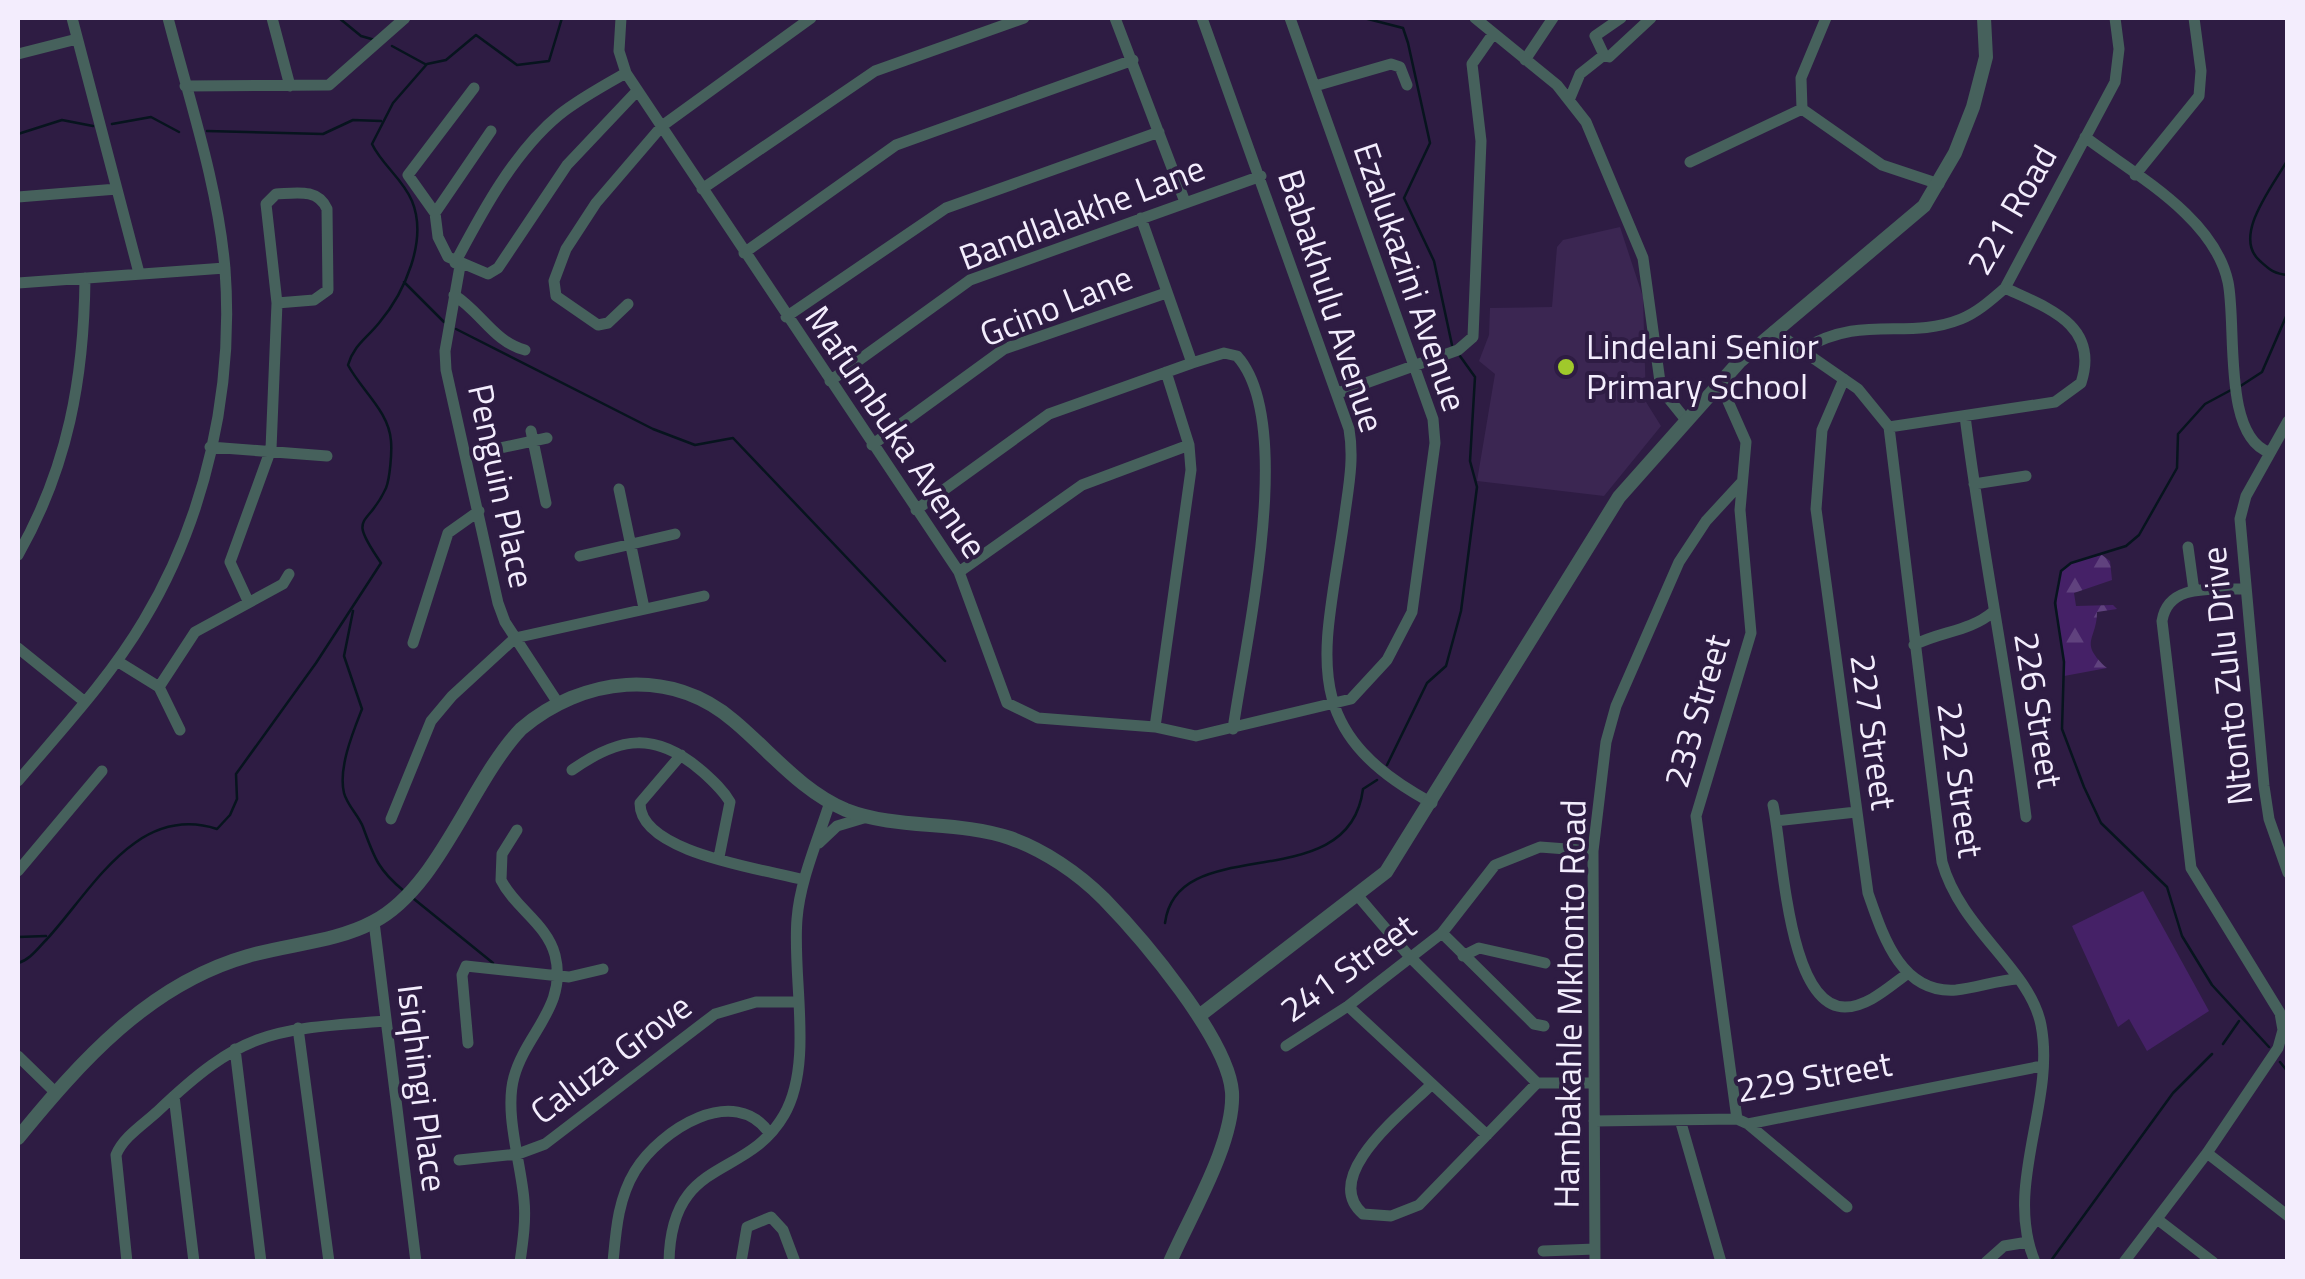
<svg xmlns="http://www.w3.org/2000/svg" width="2305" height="1279" font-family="'Titillium Web',sans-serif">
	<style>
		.built { fill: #3b2652 }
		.forest { fill: url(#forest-firs) }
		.green { fill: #452167 }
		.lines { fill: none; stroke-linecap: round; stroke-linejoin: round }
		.stream { stroke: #07141e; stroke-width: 2.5 }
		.minor { stroke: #46615c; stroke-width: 11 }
		.tertiary { stroke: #46615c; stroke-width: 14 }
		.poi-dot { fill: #a0c92b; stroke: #2e1c43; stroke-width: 4 }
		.labels { text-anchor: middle; stroke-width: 8; stroke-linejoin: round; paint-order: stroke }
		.street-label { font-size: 35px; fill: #f3edfd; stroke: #2e1c43 }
		.poi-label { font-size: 35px; fill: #f3edfd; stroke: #2e1c43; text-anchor: start }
	</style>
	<defs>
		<pattern id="forest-firs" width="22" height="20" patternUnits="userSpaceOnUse" patternTransform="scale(2.5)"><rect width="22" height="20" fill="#452167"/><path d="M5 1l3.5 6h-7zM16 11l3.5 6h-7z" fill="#60427e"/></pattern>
	</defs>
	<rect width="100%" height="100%" fill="#2e1c43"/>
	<path class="built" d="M1620 227 1643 297 1646 402 1661 426 1604 496 1477 481 1495 374 1479 361 1489 335 1490 308 1552 307 1557 247 1563 240Z"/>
	<path class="forest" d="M2102 555 2110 561 2112 580 2074 593 2076 606 2113 605 2117 609 2097 612C2097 640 2078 642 2107 668L2064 676C2066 649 2046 586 2065 568 2074 560 2090 558 2102 555Z"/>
	<path class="green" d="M2143 891 2209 1011 2147 1051 2129 1019 2118 1027 2072 926Z"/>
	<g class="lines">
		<path class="stream" d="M339 18 361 36 375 40
			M1364 18 1403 28 1408 43 1430 143 1404 198 1434 261 1452 345
			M392 46 425 64
			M112 124 151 117 179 132
			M207 131 323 134 353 120 381 121
			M18 134 62 120 93 126
			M2288 159C2274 185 2231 236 2260 261 2270 270 2274 274 2288 275
			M404 282 444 322
			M456 329 653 429 695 445 733 438 945 661
			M2239 387 2262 372 2288 312
			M2231 390 2205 404 2178 434 2177 468 2139 535 2126 546 2071 563 2061 571 2055 603 2064 662 2062 729 2084 787 2101 823 2167 887 2182 936 2212 985 2269 1047
			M353 611 344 656 362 709C353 732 338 768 344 793 347 805 359 816 363 827 374 857 378 870 404 891
			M1387 765 1427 683 1446 666 1461 611 1477 487 1470 461 1475 377 1460 356
			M414 899 493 963
			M1165 923C1177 829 1349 900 1363 789L1377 780
			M18 937 46 936
			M18 963C30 960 38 948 47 939 92 890 137 803 217 829L230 815 237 799 236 774 316 663 381 563C346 512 368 529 386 488 390 478 392 452 391 441 389 411 361 390 348 365 354 345 366 339 379 323 405 292 428 240 412 201 403 179 382 165 372 144L393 103 427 64 446 60 476 35 517 65 549 61 562 18
			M2223 1044 2239 1021
			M2280 1062 2288 1072
			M2050 1262 2173 1093 2212 1054"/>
		<path class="minor" d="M72 18 139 273
			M272 18 290 86
			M621 18 619 51 626 73 959 572 1007 703 1038 718 1155 727 1196 736 1351 699 1387 660 1412 612 1435 443 1433 419 1290 18
			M1115 18 1185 202
			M1202 18 1349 429C1354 458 1349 484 1345 513 1327 648 1290 727 1432 803
			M1475 18 1557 85 1586 122 1643 258 1661 389 1686 420
			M1826 18 1801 78 1802 109 1882 165 1939 184
			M18 54 77 39
			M1604 55 1595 36 1621 18
			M1525 60 1553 18
			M185 86 329 85 405 18
			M1315 86 1391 64 1400 67 1407 85
			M474 88 408 175 435 213 438 237 448 257 488 274 498 268 567 165 637 91
			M1570 98 1580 74 1604 55 1609 57 1651 18
			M2085 137C2135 175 2214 217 2228 282 2237 325 2222 436 2269 452
			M1690 162 1802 109
			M2135 175 2199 96 2201 71 2194 18
			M702 189 875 71 1024 18
			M18 197 117 189
			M435 213 491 131
			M1141 218 1192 363
			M744 253 896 145 1133 60
			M455 263C482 212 514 152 559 115 579 99 603 86 626 73
			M460 266 445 351 446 370 498 603 505 622 558 703
			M18 283 225 268
			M454 295C481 312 494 342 525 350
			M628 304 608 323 598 325 556 296 554 281 566 249 596 203 662 126 811 18
			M786 317 946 208 1159 132
			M1774 331 1858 389 1889 427 1942 862C1961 930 2030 969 2041 1025 2056 1103 2003 1185 2035 1262
			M1803 349C1865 313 1906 341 1961 319 1978 312 1991 300 2005 288L2115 82 2119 49 2115 18
			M1844 379 1822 430 1816 509 1868 893C1883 936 1901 994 1956 990 1977 988 1997 980 2018 979
			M830 381 970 280 1261 176
			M1719 381 1746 442 1740 510 1751 633 1696 816 1737 1119
			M1338 393 1458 350 1473 337 1481 141 1472 64 1493 34
			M1965 416C1982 551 2009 682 2026 817
			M2288 421 2246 496 2240 519 2264 786 2269 819 2288 873
			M1889 427 2055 402 2081 383C2100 325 2048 308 2005 288
			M531 431 546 503
			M872 445 1004 349 1166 293
			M210 447 327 456
			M468 455 547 438
			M1974 484 2026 476
			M619 489 644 608
			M916 510 1049 414 1192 363 1224 353 1237 356C1297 422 1245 643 1233 729
			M2188 547 2194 591
			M18 555C68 467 84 378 85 278
			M580 556 675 534
			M959 572 1082 485 1189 445
			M248 601 230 562 271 449 277 303 266 204 276 194C296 193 318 188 327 209L328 290 314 300 277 303
			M413 643 448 533 479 511
			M1914 645C1941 631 1969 632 1993 612
			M18 648 85 702
			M117 661 159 687 180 730
			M159 687 195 632 283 584 289 574
			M1155 727 1191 470 1189 445 1166 372
			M681 755 640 803C639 853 764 869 804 880
			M572 770C620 736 656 731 703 772 713 781 723 790 730 802L719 857
			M18 781C62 729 109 679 144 620 206 517 234 389 225 269 218 185 189 99 168 18
			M1773 805C1783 849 1787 1007 1845 1007 1868 1007 1890 986 1907 974
			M391 819 431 721 452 696 515 638 704 596
			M1776 821 1856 812
			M517 830 502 854 501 880C515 908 547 924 555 955 568 1006 526 1033 514 1077 504 1113 521 1163 524 1200 526 1220 523 1241 520 1262
			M819 843 837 826 867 817
			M18 871 102 771
			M1358 896 1409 956 1537 1083H1593
			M374 922 416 1262
			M1442 933 1534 1024 1544 1026
			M1463 956 1479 948 1545 963
			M1348 1006 1487 1135
			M298 1028 329 1262
			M468 1043 462 975 466 966 569 977 603 969
			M1286 1046 1348 1006 1442 933 1495 865 1540 847 1593 851
			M235 1049 261 1262
			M18 1056 55 1092
			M1432 1084C1405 1111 1319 1176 1363 1214L1391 1216 1419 1205 1537 1083
			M174 1096 194 1262
			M1594 1121 1737 1119 1748 1124 2042 1066
			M1681 1123 1721 1262
			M1748 1124 1847 1207
			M2207 1153 2288 1216
			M459 1160 518 1154 545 1144 715 1014 756 1002H796
			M2157 1219 2213 1262
			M1543 1251 1595 1249
			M127 1262 116 1155C123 1137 144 1124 158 1111 244 1029 271 1030 385 1021
			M613 1262C616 1230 618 1199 635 1171 660 1130 735 1082 770 1134
			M669 1262C671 1155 746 1181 784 1115 814 1063 792 979 797 919 800 880 818 840 830 802
			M741 1262 747 1227 771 1217 783 1230 795 1262
			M1595 1262 1593 851 1606 742 1616 706 1679 562 1706 521 1741 483
			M1986 1262 2004 1246 2028 1242
			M2124 1262 2207 1153 2278 1048 2283 1030 2280 1013 2191 868 2162 621C2168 583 2212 590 2243 589"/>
		<path class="tertiary" d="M1199 1016 1386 872 1619 497 1739 362 1924 206 1955 153 1973 107 1986 57 1984 18
			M18 1138C80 1062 149 984 248 956 288 944 336 942 373 922 439 888 470 783 521 729 582 677 670 666 734 721 771 752 801 791 846 810 897 830 957 820 1010 838 1044 850 1078 873 1104 899 1142 938 1228 1039 1232 1092 1235 1142 1190 1216 1170 1262"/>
	</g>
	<circle class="poi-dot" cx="1566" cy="367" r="10"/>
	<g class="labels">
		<g class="street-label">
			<text transform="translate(2012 210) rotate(-60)" y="12">221 Road</text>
			<text transform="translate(1082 213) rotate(-21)" y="12">Bandlalakhe Lane</text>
			<text transform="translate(1410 277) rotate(71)" y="12">Ezalukazini Avenue</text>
			<text transform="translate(1331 301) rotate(72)" y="12">Babakhulu Avenue</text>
			<text transform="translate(1056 306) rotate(-22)" y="12">Gcino Lane</text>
			<text transform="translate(896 432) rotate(56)" y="12">Mafumbuka Avenue</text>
			<text transform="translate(501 486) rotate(78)" y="12">Penguin Place</text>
			<text transform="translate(2227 676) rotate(-96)" y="12">Ntonto Zulu Drive</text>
			<text transform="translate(2038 710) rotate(81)" y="12">226 Street</text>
			<text transform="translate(1697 711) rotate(-74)" y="12">233 Street</text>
			<text transform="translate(1873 732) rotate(82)" y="12">227 Street</text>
			<text transform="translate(1960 780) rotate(82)" y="12">222 Street</text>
			<text transform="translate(1348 968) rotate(-36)" y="12">241 Street</text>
			<text transform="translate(1570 1004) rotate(-89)" y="12">Hambakahle Mkhonto Road</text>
			<text transform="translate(611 1059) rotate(-37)" y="12">Caluza Grove</text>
			<text transform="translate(1814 1077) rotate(-10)" y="12">229 Street</text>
			<text transform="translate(422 1088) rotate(83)" y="12">Isiqhingi Place</text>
		</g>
		<g class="poi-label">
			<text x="1586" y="359">Lindelani Senior<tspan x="1586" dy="40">Primary School</tspan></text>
		</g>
	</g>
	<rect width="2305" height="1279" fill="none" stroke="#f3edfd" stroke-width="40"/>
</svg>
